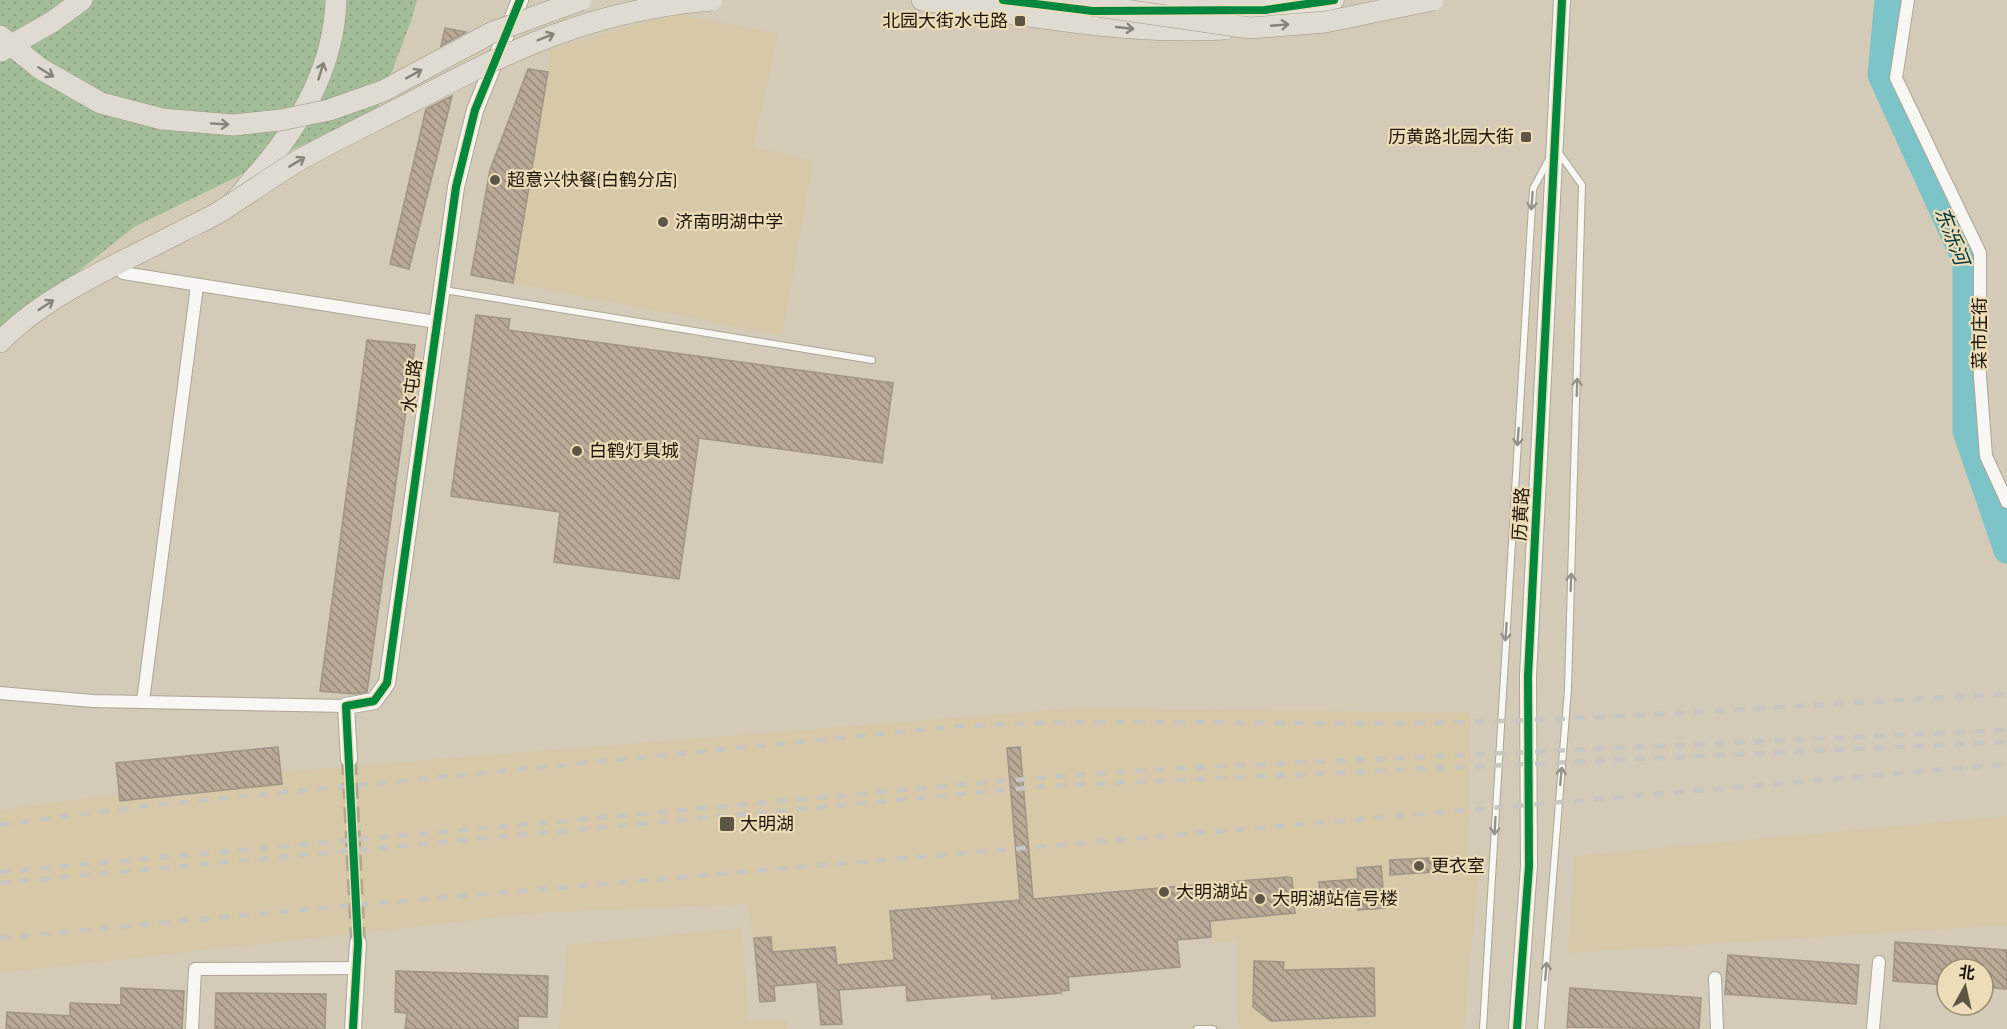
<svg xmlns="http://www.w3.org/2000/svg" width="2007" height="1029" font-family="'Sofia Sans Condensed','Noto Sans SC',sans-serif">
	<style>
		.built { fill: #d7c8a8 }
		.grass { fill: url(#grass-dots) }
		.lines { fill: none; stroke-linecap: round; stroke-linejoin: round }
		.river { stroke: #7cc4c7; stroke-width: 27 }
		.building { fill: url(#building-back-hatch); stroke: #9e9587; stroke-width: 1.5 }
		.tertiary-tunnel { stroke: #afa694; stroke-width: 16; stroke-dasharray: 16 8; stroke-linecap: butt }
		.service-casing { stroke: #ada697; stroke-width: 8 }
		.minor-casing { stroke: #ada697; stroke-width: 14 }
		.tertiary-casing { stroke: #ada697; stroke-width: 18 }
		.primary-casing { stroke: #9e9583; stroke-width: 21 }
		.trunk-casing { stroke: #9e9583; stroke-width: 22 }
		.service { stroke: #f8f7f4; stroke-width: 6 }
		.minor { stroke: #f8f7f4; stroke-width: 12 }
		.tertiary { stroke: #f8f7f4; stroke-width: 16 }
		.primary { stroke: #e6e2da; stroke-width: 20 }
		.trunk { stroke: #e0dbd2; stroke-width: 21 }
		.rail { stroke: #c8c6c0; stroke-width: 4.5; stroke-dasharray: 10 10; stroke-linecap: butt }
		.trunk-bridge-casing { stroke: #9e9583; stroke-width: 22; stroke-linecap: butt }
		.trunk-bridge { stroke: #e0dbd2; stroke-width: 21 }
		.cycleway-casing { stroke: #eddcb8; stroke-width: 11 }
		.cycleway { stroke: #00873e; stroke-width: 8 }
		.oneway { stroke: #888378 }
		.oneway2 { stroke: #95928b }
		.poi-dot { fill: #5d5647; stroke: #eddcb8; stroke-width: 2 }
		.labels { text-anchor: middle; stroke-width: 4.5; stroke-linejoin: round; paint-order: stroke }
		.poi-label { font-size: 18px; fill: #1d170a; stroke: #eddcb8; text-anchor: start }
		.street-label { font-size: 18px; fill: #1d170a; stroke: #eddcb8 }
		.water-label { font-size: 20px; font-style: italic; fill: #01363b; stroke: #eddcb8 }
	</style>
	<defs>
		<pattern id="grass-dots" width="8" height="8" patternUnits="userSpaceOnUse" patternTransform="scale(1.5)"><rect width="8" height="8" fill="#a3bd99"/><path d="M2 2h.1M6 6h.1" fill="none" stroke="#8ca282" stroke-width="1.8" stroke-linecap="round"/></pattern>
		<pattern id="building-back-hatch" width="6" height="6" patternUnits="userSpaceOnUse" patternTransform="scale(1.5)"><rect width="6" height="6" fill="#b9aa97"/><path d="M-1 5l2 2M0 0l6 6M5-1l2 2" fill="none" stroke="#968979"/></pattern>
	</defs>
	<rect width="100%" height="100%" fill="#d3cab7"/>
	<path class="built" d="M675 14 778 34 753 147 813 161 782 335 513 283 550 50Z
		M1079 708 1470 713 1468 876H1478L1464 1029H1241L1236 1011V941L1212 943 1211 938 1177 940 1180 967 1068 977 1069 990 1061 991V993L992 999 991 994 907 1001 905 985 840 990 842 1024 821 1025 817 982 774 986 775 1001 760 1002 754 938 748 904 536 913 0 973V810L302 770Z
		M2007 816V925L1568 953 1574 856Z
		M742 928 748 1019 787 1021V1029H559L567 945Z"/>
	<path class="grass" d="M0 0H417L411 21 378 108 134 227 0 334Z"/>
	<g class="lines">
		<path class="river" d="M1888 0 1881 75 1966 261V431L2007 550"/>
	</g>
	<path class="building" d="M445 28 466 32 441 46Z
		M528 69 548 72 513 283 471 275 490 170Z
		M452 96 409 269 390 264 426 109Z
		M476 315 510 319 508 330 893 383 882 463 699 438 679 579 554 562 560 512 451 496Z
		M367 340 415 345 367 692 354 694 320 691Z
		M278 747 282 784 120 801 116 763Z
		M1020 747 1033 899 1287 877 1292 878 1295 913 1210 921 1211 937 1177 940 1180 967 1068 977 1069 990 1061 991V993L992 999 991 994 907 1001 906 985 839 990 842 1024 821 1025 817 982 774 986 775 1001 760 1002 754 938 771 937 772 952 835 947 837 965 894 960 890 911 1020 900 1007 748Z
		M1448 857 1449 871 1390 875V860Z
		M1381 866 1385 908 1358 910 1357 897 1321 900 1319 882 1358 879 1357 868Z
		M1895 942 2007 950V989L1983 987V969H1947V985L1893 981Z
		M1728 955 1859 965 1856 1004 1725 994Z
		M1254 961 1284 962 1283 970 1374 968 1375 1016 1271 1021 1253 1007Z
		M396 971 548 976 547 1017 518 1016V1029H405L407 1013 395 1012Z
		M121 988 184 991 182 1029H6L7 1012 70 1016V1003L121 1005Z
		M1570 988 1701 998 1699 1029 1567 1027Z
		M216 993 326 994 325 1029H215Z"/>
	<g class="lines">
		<path class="tertiary-tunnel" d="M349 759 358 943"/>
		<g class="service-casing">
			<path id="service" d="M444 290 872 360
				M1197 1029H1213
				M1483 1029 1533 189 1549 159
				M1541 1029 1568 689 1582 185 1559 153"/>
		</g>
		<g class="minor-casing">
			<path id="minor" d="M1908 0 1896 78 1980 253V376L1986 456 2007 502
				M123 273 436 322
				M0 693 93 701 346 706
				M143 701 197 286
				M1715 978 1717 1029
				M192 1029 195 969 358 968
				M1873 1029 1879 962"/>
		</g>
		<g class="tertiary-casing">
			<path id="tertiary" d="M349 759 346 706 374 701 387 683 456 187 475 110 520 0
				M353 1029 358 943
				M1517 1029 1529 866 1528 676 1562 0"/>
		</g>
		<g class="primary-casing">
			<path id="primary" d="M1003 0 1069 8
				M1233 10H1265L1334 0"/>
		</g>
		<g class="trunk-casing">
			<path id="trunk" d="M922 0C1022 14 1123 35 1225 29
				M1051 0C1118 8 1189 5 1256 0
				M0 36 41 69 101 103 162 119
				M1 51 52 22 82 0
				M0 342C47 293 122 263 182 231 197 223 216 216 230 205 239 198 246 187 254 178 298 129 334 68 336 0"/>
		</g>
		<use href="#service" class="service"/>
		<use href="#minor" class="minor"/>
		<use href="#tertiary" class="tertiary"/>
		<use href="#primary" class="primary"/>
		<use href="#trunk" class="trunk"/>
		<path class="rail" d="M0 825 145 806 961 726C1117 718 1273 725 1429 723 1622 719 1815 704 2007 694
			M0 872 1047 777 1182 768 2007 730
			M0 883 1048 786 2007 742
			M0 938 321 908 2007 764"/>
		<g class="trunk-bridge-casing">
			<path id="trunk-bridge" d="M1077 3 1250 28 1325 22 1433 0
				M162 119 233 125 281 120 329 110 383 91 493 32 581 0
				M230 205C254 190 278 172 303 158 337 139 373 122 408 104 513 49 591 10 712 0"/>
		</g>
		<use href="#trunk-bridge" class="trunk-bridge"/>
		<g class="cycleway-casing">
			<path id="cycleway" d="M1003 0 1093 11 1265 10 1334 0
				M353 1029 358 943 346 706 374 701 387 683 456 187 475 110 520 0
				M1517 1029 1529 866 1528 676 1562 0"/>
		</g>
		<use href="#cycleway" class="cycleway"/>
	</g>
	<defs><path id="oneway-shaft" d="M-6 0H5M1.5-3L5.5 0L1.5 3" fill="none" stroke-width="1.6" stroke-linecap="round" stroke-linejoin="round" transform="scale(1.5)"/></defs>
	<g class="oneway">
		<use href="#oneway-shaft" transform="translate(1280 25) rotate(-5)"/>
		<use href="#oneway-shaft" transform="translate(1125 28) rotate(6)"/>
		<use href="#oneway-shaft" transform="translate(546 37) rotate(-22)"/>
		<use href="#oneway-shaft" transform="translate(321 71) rotate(-73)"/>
		<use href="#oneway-shaft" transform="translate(46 72) rotate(32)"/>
		<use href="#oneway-shaft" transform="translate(414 74) rotate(-29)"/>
		<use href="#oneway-shaft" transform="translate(220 124) rotate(4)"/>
		<use href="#oneway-shaft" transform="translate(297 162) rotate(-31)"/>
		<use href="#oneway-shaft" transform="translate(46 305) rotate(-33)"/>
	</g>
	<g class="oneway2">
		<use href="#oneway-shaft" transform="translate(1532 201) rotate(94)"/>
		<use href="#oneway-shaft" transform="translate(1577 387) rotate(-88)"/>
		<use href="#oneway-shaft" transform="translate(1518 437) rotate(94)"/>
		<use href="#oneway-shaft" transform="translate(1571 582) rotate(-88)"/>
		<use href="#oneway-shaft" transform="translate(1506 632) rotate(94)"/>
		<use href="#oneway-shaft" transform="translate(1561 776) rotate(-85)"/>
		<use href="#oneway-shaft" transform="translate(1495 826) rotate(93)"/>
		<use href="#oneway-shaft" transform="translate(1546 971) rotate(-85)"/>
	</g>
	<g class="poi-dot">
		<rect x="1014" y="15" width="12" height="12" rx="3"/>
		<rect x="1520" y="131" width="12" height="12" rx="3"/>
		<circle cx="495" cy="180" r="6"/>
		<circle cx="663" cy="222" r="6"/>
		<circle cx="577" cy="451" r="6"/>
		<rect x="719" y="816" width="16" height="16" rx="3"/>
		<circle cx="1419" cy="866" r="6"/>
		<circle cx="1164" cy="892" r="6"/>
		<circle cx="1260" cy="899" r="6"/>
	</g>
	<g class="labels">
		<g class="poi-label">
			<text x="1008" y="27" text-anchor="end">北园大街水屯路</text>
			<text x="1514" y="143" text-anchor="end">历黄路北园大街</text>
			<text x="507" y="186">超意兴快餐(白鹤分店)</text>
			<text x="675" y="228">济南明湖中学</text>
			<text x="589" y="457">白鹤灯具城</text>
			<text x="740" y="830">大明湖</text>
			<text x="1431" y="872">更衣室</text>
			<text x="1176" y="898">大明湖站</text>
			<text x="1272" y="905">大明湖站信号楼</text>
		</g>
		<g class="street-label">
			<text transform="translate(1980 333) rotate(-90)" y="6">菜市庄街</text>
			<text transform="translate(412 386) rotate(-82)" y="6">水屯路</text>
			<text transform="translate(1521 514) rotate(-87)" y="6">历黄路</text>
		</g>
		<g class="water-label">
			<text transform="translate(1952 236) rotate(69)" y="7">东泺河</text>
		</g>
	</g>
	<g transform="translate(1965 987) rotate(8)"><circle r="28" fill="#eddcb8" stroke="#9a8d72" stroke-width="1.5"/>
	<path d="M0-4.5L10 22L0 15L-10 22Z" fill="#5d5647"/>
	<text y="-9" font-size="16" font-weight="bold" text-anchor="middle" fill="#1d170a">北</text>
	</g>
</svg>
